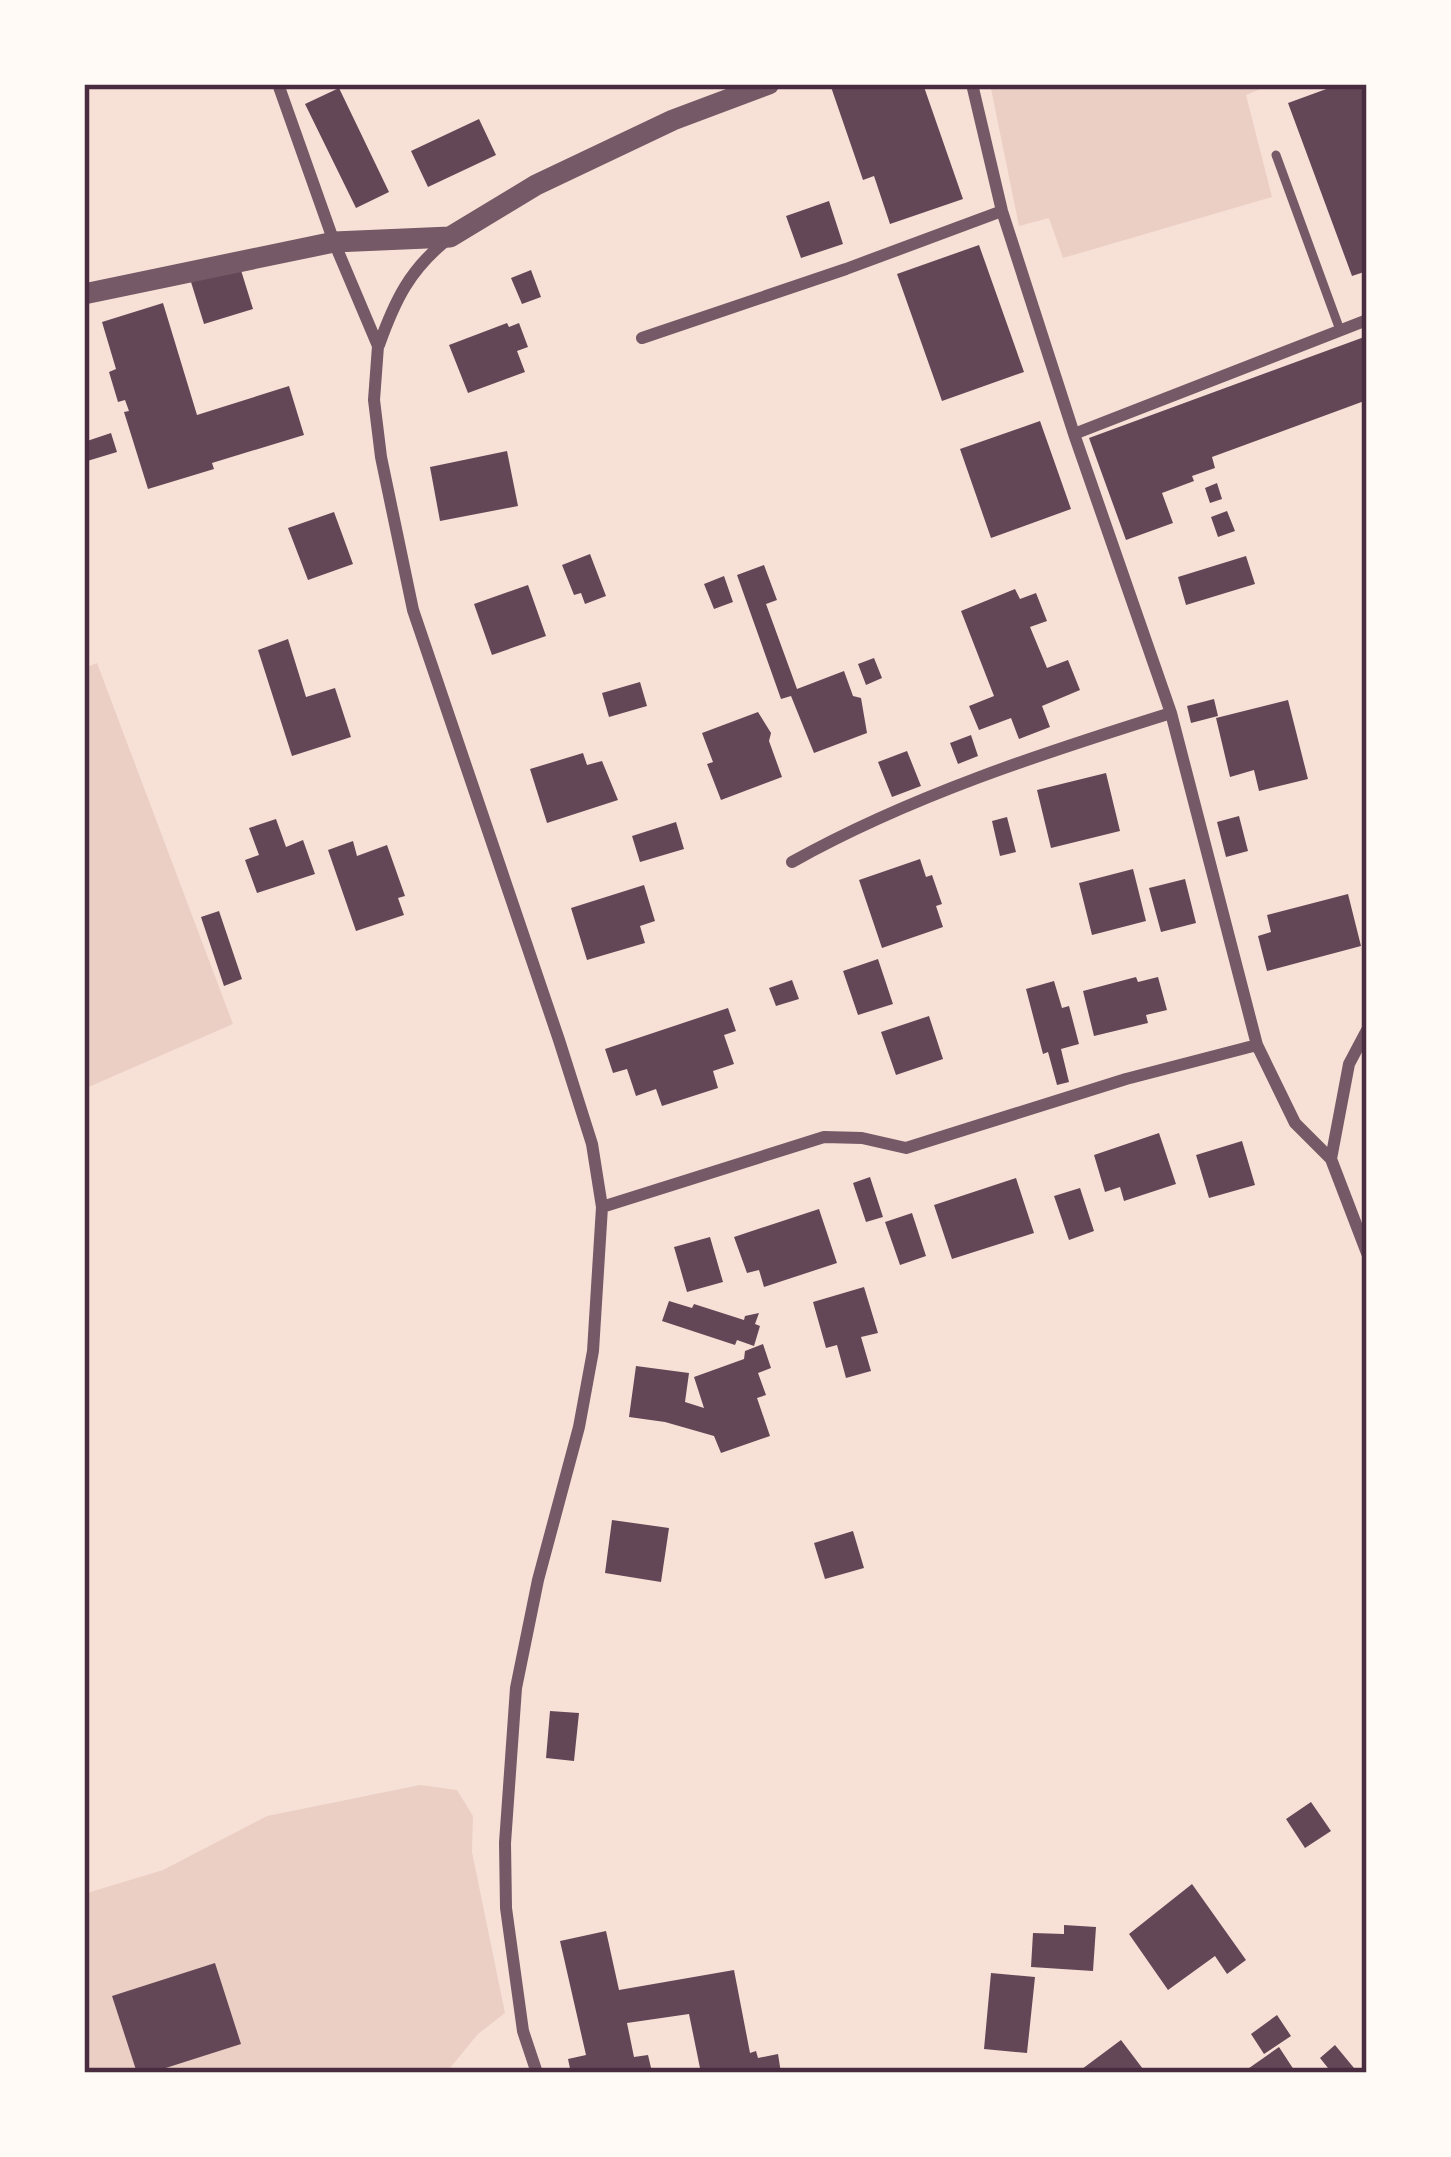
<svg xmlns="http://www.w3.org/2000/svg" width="1451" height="2157" font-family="Figtree,sans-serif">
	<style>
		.green { fill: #ebcfc5 }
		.building { fill: #644757 }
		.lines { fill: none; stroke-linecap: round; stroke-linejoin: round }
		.service { stroke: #755966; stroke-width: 9 }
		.minor { stroke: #755966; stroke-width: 12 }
		.tertiary { stroke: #755966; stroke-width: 21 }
		.neatline { fill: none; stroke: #4a2c40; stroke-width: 4.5 }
	</style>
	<rect width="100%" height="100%" fill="#f7e1d7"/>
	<path class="green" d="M990 84H1273L1246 95 1272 197 1063 258 1049 218 1019 226Z
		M97 663 233 1024 84 1089V668Z
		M420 1785 457 1790 473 1816 472 1852 505 2013 478 2034 446 2073H84V1894L163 1870 267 1816Z"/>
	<path class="building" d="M840 84H923L963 199 890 224 874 176 863 180 831 87Z
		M1340 84H1367V271L1352 276 1288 103Z
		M339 88 389 192 356 208 305 104Z
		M479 119 496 155 428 187 411 151Z
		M829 201 843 244 801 258 786 216Z
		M979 245 1024 372 942 401 897 274Z
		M240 267 253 309 204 324 191 282Z
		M531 270 541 297 522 304 511 278Z
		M163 303 197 415 289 386 304 435 212 463 214 469 148 489 124 412 129 411 125 400 118 402 109 372 116 369 102 322Z
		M507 323 509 327 519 323 528 347 517 351 525 372 468 393 449 345Z
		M1367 336V400L1212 457 1215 468 1192 476 1194 481 1162 493 1173 523 1126 540 1089 438Z
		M1040 421 1071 509 991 538 960 449Z
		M111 433 117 452 84 462V442Z
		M507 451 518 506 440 521 430 467Z
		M1217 483 1222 499 1210 503 1205 488Z
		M1227 511 1235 531 1218 537 1211 517Z
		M334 512 353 564 308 580 288 528Z
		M590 554 606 596 585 604 581 593 574 595 562 565Z
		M1246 556 1255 584 1186 605 1178 577Z
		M764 565 777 600 766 604 797 689 844 671 853 696 861 698 867 733 814 753 791 696 781 699 737 575Z
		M724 576 733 602 714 609 704 584Z
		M528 585 546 636 492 655 474 604Z
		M1015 589 1020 599 1036 593 1047 621 1030 627 1047 668 1068 660 1080 690 1042 706 1050 727 1019 739 1011 718 979 730 969 706 994 696 961 611Z
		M288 639 306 697 335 688 351 737 292 756 258 650Z
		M874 658 882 678 866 685 858 664Z
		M640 682 647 706 609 717 602 693Z
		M1214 699 1218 716 1191 723 1187 706Z
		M1288 700 1308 779 1259 791 1254 770 1230 777 1216 718Z
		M758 712 771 733 769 741 782 777 721 800 707 764 713 762 702 733Z
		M971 735 978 756 958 764 950 743Z
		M907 751 921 786 892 797 878 762Z
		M583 753 587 765 602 761 618 800 547 823 530 769Z
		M1106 773 1120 831 1051 848 1037 790Z
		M1239 816 1248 851 1226 857 1217 822Z
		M1007 817 1016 852 1000 856 992 821Z
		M276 819 286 847 303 840 315 874 257 893 245 860 259 855 249 828Z
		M676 822 684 849 640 862 632 836Z
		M353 841 357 856 387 845 405 896 398 898 404 915 356 931 328 850Z
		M920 859 926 877 932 875 942 904 936 906 943 927 882 948 859 880Z
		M1133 869 1146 921 1092 935 1079 883Z
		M1185 879 1196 923 1161 932 1149 888Z
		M644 885 655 921 640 926 645 943 587 960 571 908Z
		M1348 894 1361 946 1267 971 1258 936 1271 932 1267 915Z
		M219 911 242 979 224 986 201 917Z
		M878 959 893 1004 858 1015 843 971Z
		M1136 977 1138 982 1158 977 1167 1010 1146 1015 1148 1023 1094 1036 1083 991Z
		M792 980 799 999 776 1006 769 988Z
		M1054 981 1062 1008 1069 1006 1079 1044 1061 1049 1069 1082 1057 1085 1048 1052 1043 1054 1026 989Z
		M728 1008 736 1031 724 1035 734 1064 713 1071 718 1088 662 1106 656 1089 636 1096 627 1069 613 1073 605 1049Z
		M929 1016 943 1059 896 1075 881 1032Z
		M1159 1133 1176 1184 1124 1201 1120 1187 1105 1192 1094 1155Z
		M1242 1141 1255 1185 1209 1198 1196 1155Z
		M870 1177 883 1217 866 1222 853 1183Z
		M1016 1178 1034 1233 952 1259 934 1205Z
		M1080 1188 1094 1231 1069 1240 1054 1196Z
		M819 1209 837 1263 764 1287 759 1270 747 1273 734 1237Z
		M912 1213 926 1256 900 1265 885 1222Z
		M710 1237 723 1282 687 1292 674 1247Z
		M864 1287 878 1333 861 1337 871 1371 846 1378 837 1345 826 1348 813 1302Z
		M669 1301 692 1308 694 1304 744 1320 745 1316 759 1313 755 1324 760 1326 754 1346 737 1340 735 1345 662 1321Z
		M763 1344 771 1368 758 1373 766 1395 757 1398 770 1436 721 1453 714 1436 665 1422 629 1417 636 1366 689 1373 685 1402 704 1408 694 1377 744 1359 745 1351Z
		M612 1520 669 1528 661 1582 605 1573Z
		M853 1531 864 1568 825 1579 814 1543Z
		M550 1711 579 1713 574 1761 546 1758Z
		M1311 1802 1331 1831 1305 1848 1286 1819Z
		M1192 1884 1246 1960 1227 1974 1215 1956 1168 1990 1129 1934Z
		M1064 1925 1096 1927 1093 1971 1031 1967 1033 1933 1064 1934Z
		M606 1931 619 1990 734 1970 750 2053 756 2051 758 2058 778 2054 781 2073H701L689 2014 627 2023 634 2057 648 2055 652 2072 571 2073 568 2059 586 2055 560 1941Z
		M215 1963 241 2044 150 2073H137L112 1996Z
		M991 1973 1035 1977 1027 2053 984 2049Z
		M1277 2015 1291 2036 1264 2054 1251 2034Z
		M1121 2040 1146 2073H1085L1082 2069Z
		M1335 2045 1354 2068 1347 2073H1332L1320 2058Z
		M1279 2047 1296 2073H1242Z"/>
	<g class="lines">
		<path class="service" d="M1276 155 1340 330"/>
		<path class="minor" d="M278 84 334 242 378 346 374 400 381 457 413 610 559 1040 592 1144 602 1207 593 1351 579 1427 538 1580 516 1688 505 1843 506 1908 523 2031 537 2073
			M972 84 1002 211 1074 434 1367 320
			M642 338 846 269 1002 211
			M379 345C395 300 410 269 448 239
			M1074 434 1171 713 1257 1045 1295 1123 1331 1159 1367 1253
			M792 862C910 796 1043 753 1171 713
			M1331 1159 1349 1064 1367 1030
			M602 1207 824 1137 862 1138 906 1148 1126 1079 1257 1045"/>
		<path class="tertiary" d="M84 294 334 242 450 237 536 185 673 120 769 84"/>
	</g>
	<rect width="1451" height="2157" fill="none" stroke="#fffaf5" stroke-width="174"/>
	<rect x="87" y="87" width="1277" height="1983" class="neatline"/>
</svg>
